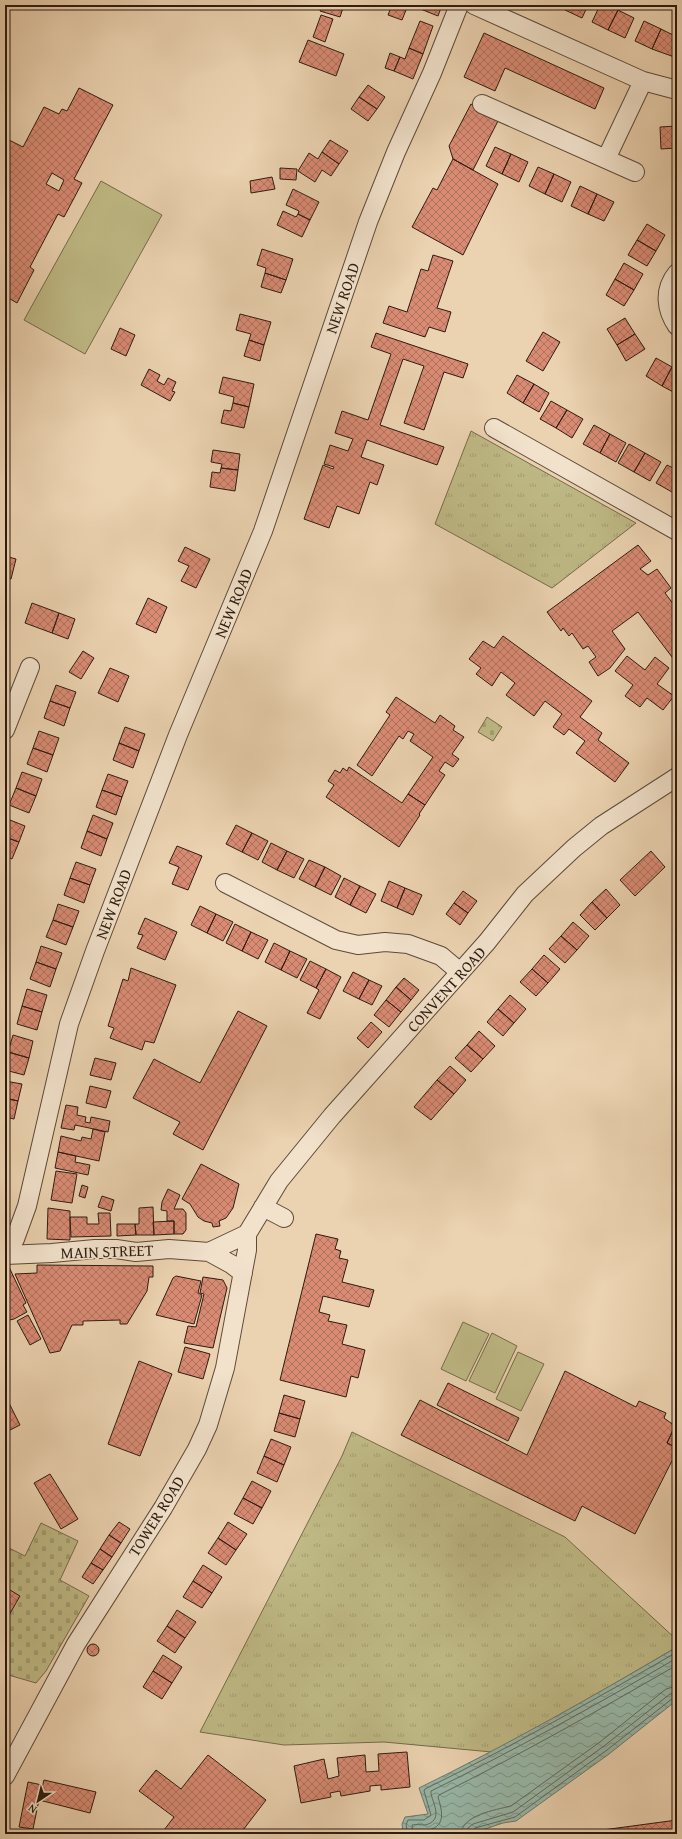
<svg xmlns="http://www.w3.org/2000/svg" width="682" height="1839" font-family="'Gentium Book Plus',serif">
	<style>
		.grass { fill: url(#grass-tufts); stroke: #766a4b }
		.cemetery { fill: url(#cemetery-stones); stroke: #766a4b }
		.green { fill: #bfba86; stroke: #766a4b }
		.water { fill: url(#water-waves); stroke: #6e796c }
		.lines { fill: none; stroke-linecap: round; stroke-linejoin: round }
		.shore { stroke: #636a5c; stroke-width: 1 }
		.building { fill: url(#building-cross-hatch); stroke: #2e1b10; fill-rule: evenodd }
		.minor-casing { stroke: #5d4938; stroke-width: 20 }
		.minor { stroke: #f2e2cc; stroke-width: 18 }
		.labels { text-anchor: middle; stroke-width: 3.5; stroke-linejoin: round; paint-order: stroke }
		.street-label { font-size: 16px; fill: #2e1b10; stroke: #f2e2cc }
	</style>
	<defs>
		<pattern id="grass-tufts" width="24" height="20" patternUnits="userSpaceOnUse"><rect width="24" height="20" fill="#bfba86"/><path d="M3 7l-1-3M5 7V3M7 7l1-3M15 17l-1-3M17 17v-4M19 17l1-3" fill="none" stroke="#a49f73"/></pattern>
		<pattern id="cemetery-stones" width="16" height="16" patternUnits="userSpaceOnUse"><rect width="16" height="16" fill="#bfba86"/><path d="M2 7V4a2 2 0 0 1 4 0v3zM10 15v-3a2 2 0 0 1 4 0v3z" fill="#a49f73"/></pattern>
		<pattern id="water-waves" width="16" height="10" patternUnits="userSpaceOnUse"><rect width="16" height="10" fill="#98b8a9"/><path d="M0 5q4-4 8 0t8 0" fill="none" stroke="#7c9588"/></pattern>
		<pattern id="building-cross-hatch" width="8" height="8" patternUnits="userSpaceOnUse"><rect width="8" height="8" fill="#d98b74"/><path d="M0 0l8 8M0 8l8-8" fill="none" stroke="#b0715e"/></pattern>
	</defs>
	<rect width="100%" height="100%" fill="#ebd2b0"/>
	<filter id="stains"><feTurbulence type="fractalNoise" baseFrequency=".005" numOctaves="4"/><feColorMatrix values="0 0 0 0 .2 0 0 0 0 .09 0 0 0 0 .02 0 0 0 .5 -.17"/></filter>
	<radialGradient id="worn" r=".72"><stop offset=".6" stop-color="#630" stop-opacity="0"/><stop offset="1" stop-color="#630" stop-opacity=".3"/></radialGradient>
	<path class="grass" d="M471 431 636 523 552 588 435 524Z
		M352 1432 565 1537 677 1640V1647L576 1706 492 1752 384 1742 284 1745 200 1732 342 1456Z"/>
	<path class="cemetery" d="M487 717 502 727 493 741 478 732Z
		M41 1523 78 1541 60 1580 89 1596 46 1671 36 1683 5 1674V1546L25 1556Z"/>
	<path class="green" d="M101 181 162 215 85 354 24 320Z
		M463 1322 489 1334 466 1381 441 1369Z
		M492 1333 517 1346 495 1393 469 1381Z
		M518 1352 544 1364 521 1411 496 1399Z"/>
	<path class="water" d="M677 1647V1700L609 1754 516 1821 503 1823 470 1834H408L403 1832 402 1824 405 1817 428 1814 419 1788C507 1745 592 1697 677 1647Z"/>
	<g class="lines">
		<path class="shore" d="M408 1834 406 1825 408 1820H424L431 1815 424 1791 425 1789C511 1747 594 1700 677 1652
			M413 1834 412 1825C416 1824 421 1825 425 1825 443 1821 434 1805 431 1794V1791C515 1750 596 1705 677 1658
			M419 1834 420 1831C445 1830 444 1816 438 1797L439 1795C520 1755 599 1710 677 1665
			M461 1834C462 1815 495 1810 511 1806L600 1742 666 1689 677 1686
			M467 1834 468 1828 473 1824 513 1812 604 1746 670 1694 677 1692
			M472 1834 475 1828 515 1817 607 1750 673 1698 677 1697"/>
	</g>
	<path class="building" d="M322 5H344L340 17 320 11Z
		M392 5H408L402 20 388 15Z
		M409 5H425L423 10Z
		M425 5H442L438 16 423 10Z
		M567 5H588L582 18 565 10Z
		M600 5H607L618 10 608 30 592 22Z
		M618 10 634 18 625 38 608 30Z
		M321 15 333 19 325 42 313 37Z
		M420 21 433 26 423 54 409 48Z
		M644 21 661 29 652 49 635 41Z
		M661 29 677 37V58L652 49Z
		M484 33 604 88 595 109 505 68 495 91 464 77Z
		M308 40 344 54 336 76 299 62Z
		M409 48 423 54 413 79 394 71 400 57 405 59Z
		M390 53 400 57 394 71 385 68Z
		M368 85 385 97 377 109 359 97Z
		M79 88 113 105 74 179 82 183 64 217 58 214 30 267 34 270 17 303 5 296V268L8 262 5 260V217L10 207 5 204V180L10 172 5 169V138L23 147 44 107 59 114 62 109 67 111ZM52 173 64 180 59 191 46 184Z
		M359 97 377 109 368 121 351 109Z
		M471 104 499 119 473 170 453 159 449 146Z
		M677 126V148L661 149 660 127Z
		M330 140 348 151 339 164 322 152Z
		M495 147 511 154 502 174 486 166Z
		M322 152 339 164 331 176 322 170 315 182 298 171 309 153 318 159Z
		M511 154 528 162 519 182 502 174Z
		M453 159 498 184 463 255 412 227 433 188 437 190Z
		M538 167 554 174 545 194 529 186Z
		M280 168 297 169 296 180 280 179Z
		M554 174 571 182 562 202 545 194Z
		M272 177 275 189 251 193 250 181Z
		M580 186 597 194 588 214 571 206Z
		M293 189 319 202 310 220 298 214 299 211 286 205Z
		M597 194 614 202 604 221 588 214Z
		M283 211 296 217 298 214 310 220 302 237 277 225Z
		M647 224 665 235 656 251 637 240Z
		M637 240 656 251 647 266 628 255Z
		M262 249 293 259 286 280 265 273 266 268 257 265Z
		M433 255 453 261 437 308 451 312 445 332 429 327 425 337 383 323 389 306 407 312 421 269 428 271Z
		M624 263 643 274 634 290 615 279Z
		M265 273 286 280 281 293 261 287Z
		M615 279 634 290 624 306 606 295Z
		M240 314 271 322 264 345 249 340 251 334 236 330Z
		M625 318 635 334 617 345 607 329Z
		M120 328 135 335 126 356 111 349Z
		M543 332 560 342 543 371 526 361Z
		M376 333 468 364 463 378 444 372 424 430 404 423 424 366 403 359 380 425 444 447 437 465 367 440 361 457 384 465 377 485 370 482 359 514 337 506 329 528 304 519 323 465 333 469 334 467 324 464 330 445 348 451 353 439 335 433 342 411 368 420 391 354 371 347Z
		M635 334 645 349 626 361 617 345Z
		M249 340 264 345 260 361 244 356Z
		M656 358 672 367 662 386 646 376Z
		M672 367 677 369V394L662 386Z
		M149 369 160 375 157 381 164 385 168 378 176 382 172 391 175 392 170 401 141 385Z
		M517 375 534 384 523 403 507 393Z
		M223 377 254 384 249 407 233 403 234 397 219 393Z
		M534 384 549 393 539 412 523 403Z
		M551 401 567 410 556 428 540 419Z
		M233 403 249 407 244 428 221 423 224 410 231 411Z
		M567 410 583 419 572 438 556 428Z
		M594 425 610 434 600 453 583 444Z
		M610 434 626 443 616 462 600 453Z
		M629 444 645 453 634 472 618 463Z
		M213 450 240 454 238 470 221 468 222 464 211 462Z
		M645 453 661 462 650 481 634 472Z
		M667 465 677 470V484L672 492 656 483Z
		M221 468 238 470 235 491 210 487 212 472 220 473Z
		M638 545 651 561 640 569 648 575 657 569 671 588 665 593 677 609V660L675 661 638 612 612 631 625 649 610 668 598 676 589 662 596 657 588 646 583 649 572 633 569 636 563 628 561 631 547 612Z
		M185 547 210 559 196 588 181 581 189 566 178 561Z
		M5 556 16 559 11 579 5 577Z
		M148 598 167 607 156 633 136 624Z
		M32 603 59 613 52 633 25 623Z
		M59 613 75 619 68 639 52 633Z
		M503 636 592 701 580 717 602 733 598 740 629 763 615 782 576 753 585 741 569 729 564 735 553 727 562 714 545 701 534 716 506 695 515 683 501 672 492 686 476 674 481 668 469 659 483 641 494 648Z
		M83 651 94 658 81 679 69 672Z
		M627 656 645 670 655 657 669 668 657 684 674 696 663 710 647 698 640 707 625 696 633 685 615 671Z
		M110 668 129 676 118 702 98 693Z
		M56 685 76 692 70 708 50 701Z
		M396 697 435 723 440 715 455 726 453 730 464 737 452 754 459 759 453 767 445 762 439 771 445 775 425 805 408 794 433 757 410 741 414 734 408 731 403 739 399 736 372 776 357 765 390 715 386 712Z
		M50 701 70 708 64 726 44 718Z
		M125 727 145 734 139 751 119 743Z
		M39 731 59 738 53 755 33 748Z
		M119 743 139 751 133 768 113 760Z
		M33 748 53 755 47 772 27 764Z
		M349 767 402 803 408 794 425 805 419 814 420 815 399 847 326 797 334 785 328 781 335 770 340 773 343 768 347 771Z
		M22 772 42 779 36 796 16 788Z
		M108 774 128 781 122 797 102 790Z
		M16 788 36 796 29 813 9 805Z
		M102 790 122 797 116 815 96 807Z
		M93 815 113 823 107 839 87 831Z
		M5 818 25 826 19 842 5 837Z
		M236 825 252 833 242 852 226 844Z
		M87 831 107 839 101 856 81 848Z
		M252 833 268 841 258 860 242 852Z
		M5 837 19 842 12 859 5 856Z
		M271 843 287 851 277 870 262 862Z
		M177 846 202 856 188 890 172 884 179 867 169 863Z
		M287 851 304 859 294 878 277 870Z
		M651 851 665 867 635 896 620 880Z
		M309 860 325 867 315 887 299 879Z
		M76 862 96 869 90 885 70 878Z
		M325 867 341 876 331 895 315 887Z
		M70 878 90 885 84 903 64 895Z
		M344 878 360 886 350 905 335 897Z
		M389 881 405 888 397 908 381 901Z
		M360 886 376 894 366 913 350 905Z
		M405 888 422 895 413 915 397 908Z
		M606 889 620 905 607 918 592 902Z
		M463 891 477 901 468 913 454 903Z
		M592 902 607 918 595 930 580 915Z
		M454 903 468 913 460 925 446 914Z
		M58 904 79 911 73 927 53 920Z
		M200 906 216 914 207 933 191 925Z
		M216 914 233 922 223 941 207 933Z
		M145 918 177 932 165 960 137 948 143 935 138 934Z
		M53 920 73 927 66 945 46 937Z
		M573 922 589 936 577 950 561 936Z
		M235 924 251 932 242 951 226 943Z
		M251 932 268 940 258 959 242 951Z
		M561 936 577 950 565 963 549 949Z
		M274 943 290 951 281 970 265 962Z
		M41 946 62 953 56 969 36 962Z
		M290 951 307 959 297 978 281 970Z
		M544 955 560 969 548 983 532 969Z
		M310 961 326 969 316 988 300 980Z
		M36 962 56 969 50 987 30 979Z
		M131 968 176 985 154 1043 145 1041 142 1050 110 1038 114 1028 108 1026 123 979 128 981Z
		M326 969 341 977 320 1019 307 1013 319 990 316 988Z
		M532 969 548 983 536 996 520 982Z
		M353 972 369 980 359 999 343 991Z
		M404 978 419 990 411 1000 396 987Z
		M369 980 382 986 372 1005 359 999Z
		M396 987 411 1000 401 1012 386 1000Z
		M27 989 47 995 42 1012 22 1006Z
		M510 995 526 1009 514 1023 498 1009Z
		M386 1000 401 1012 389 1027 374 1015Z
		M22 1006 42 1012 37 1030 17 1024Z
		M498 1009 514 1023 503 1036 487 1022Z
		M238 1011 267 1026 203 1150 173 1134 180 1122 133 1098 154 1059 200 1083Z
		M371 1022 382 1032 368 1048 357 1038Z
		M479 1031 495 1046 483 1059 467 1045Z
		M13 1035 33 1041 29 1058 8 1052Z
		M467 1045 483 1059 471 1072 455 1058Z
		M8 1052 29 1058 24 1075 5 1070Z
		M95 1058 116 1063 111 1080 90 1075Z
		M450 1066 466 1080 454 1094 437 1080Z
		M437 1080 454 1094 431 1120 414 1107Z
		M5 1081 22 1084 18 1101 5 1098Z
		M90 1086 111 1091 106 1108 86 1103Z
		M5 1098 18 1101 14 1119 5 1117Z
		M66 1105 78 1107 77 1115 86 1117 85 1122 90 1123 91 1117 110 1121 108 1132 75 1125 74 1130 61 1128Z
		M93 1129 105 1132 99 1161 58 1152 61 1136 81 1141 82 1137 91 1139Z
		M58 1152 76 1156 75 1162 90 1165 88 1175 55 1168Z
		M201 1164 239 1184 233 1208 226 1218 219 1221 220 1226 213 1227 212 1223 204 1221 198 1217 190 1204 182 1199Z
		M56 1171 77 1174 72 1203 51 1200Z
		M82 1185 88 1187 85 1198 79 1196Z
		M168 1189 180 1195 174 1209H183L186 1213V1230L183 1234H174V1221H167V1211L161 1210 162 1202Z
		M102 1196 114 1200 111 1211 98 1207Z
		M153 1207 154 1235H136L135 1224H139V1208Z
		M48 1208 70 1211V1240L47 1239Z
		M98 1213H110L111 1236 71 1237 70 1217H87V1224H99Z
		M174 1221V1234L154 1235 153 1222Z
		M117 1224H135L136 1235 117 1236Z
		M316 1234 338 1239 335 1249 341 1251 339 1258 348 1260 342 1282 374 1290 369 1307 323 1296 319 1312 330 1315 328 1321 347 1325 342 1344 365 1350 358 1378 351 1376 346 1397 280 1380Z
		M37 1265 153 1266V1277H149L147 1291 127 1324H120V1320L83 1321V1325H72L60 1351 50 1353 15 1274 37 1273Z
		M9 1267 26 1303 23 1305 27 1312 14 1319 5 1321V1270Z
		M176 1276 201 1281 198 1293 202 1295 194 1324 156 1315 173 1278Z
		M203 1277 223 1280 227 1288 213 1348 184 1343 188 1326 196 1327 204 1294 200 1293Z
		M28 1315 41 1339 30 1345 17 1321Z
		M185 1347 210 1354 203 1379 178 1372Z
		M139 1361 172 1374 140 1456 108 1444Z
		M565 1371 636 1407 639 1401 666 1413 664 1418 675 1426 667 1443 677 1448V1451L635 1534 582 1506 575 1521 401 1435 420 1400 527 1455Z
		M448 1383 519 1418 508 1441 437 1405Z
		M284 1395 305 1401 300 1419 279 1413Z
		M9 1403 20 1425 8 1431 5 1426V1404Z
		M279 1413 300 1419 295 1437 274 1431Z
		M675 1426 677 1427V1448L667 1443Z
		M271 1439 291 1447 284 1465 264 1456Z
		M264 1456 284 1465 277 1482 257 1473Z
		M50 1474 78 1519 61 1529 34 1483Z
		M252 1481 271 1491 262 1508 243 1498Z
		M243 1498 262 1508 253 1524 234 1514Z
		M119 1522 130 1529 121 1543 109 1535Z
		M228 1522 247 1534 236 1550 218 1538Z
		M109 1535 121 1543 112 1557 100 1549Z
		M218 1538 236 1550 226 1565 208 1553Z
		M100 1549 112 1557 103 1570 91 1563Z
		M91 1563 103 1570 93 1584 82 1577Z
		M203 1565 222 1577 212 1593 193 1581Z
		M193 1581 212 1593 202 1608 183 1597Z
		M5 1587 20 1596 5 1622Z
		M177 1610 196 1622 185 1638 167 1626Z
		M167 1626 185 1638 175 1653 157 1641Z
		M87 1650a6 6 0 1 1 12 0a6 6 0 1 1-12 0Z
		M163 1655 182 1667 172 1683 153 1671Z
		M153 1671 172 1683 162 1699 143 1687Z
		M407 1752 410 1787 381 1790V1785L370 1786V1791L341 1796 340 1791 330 1793 331 1797 301 1803 294 1766 324 1759 328 1779 339 1776 337 1758 365 1755 366 1772 379 1771 378 1754Z
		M208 1755 266 1800 240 1834H161L174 1817 139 1791 156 1770 181 1789Z
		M44 1780 96 1792 90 1813 39 1800Z
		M28 1782 42 1785 33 1829 19 1827Z
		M677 1820V1834H596L595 1831Z"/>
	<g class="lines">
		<g class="minor-casing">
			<path id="minor" d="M474 5 643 81 677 90
				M482 104 635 172
				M606 159 643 81
				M677 273C663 290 666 310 677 326
				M494 428 677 531
				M5 730 30 667
				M225 883 336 940 358 945 385 942 408 944 441 956 460 972
				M263 1207 284 1218
				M209 1252 231 1264 243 1273
				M5 1253 15 1239 27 1206 69 1024 95 951 178 735 263 531 368 222 396 152 432 73 459 5
				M5 1255 52 1253 95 1249H116L136 1252 169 1249 209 1252 247 1234
				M5 1776 76 1644 163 1508 197 1449 208 1425 225 1368 247 1250V1234L279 1181 332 1116 487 942 525 894 574 848 601 826 677 777"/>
		</g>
		<use href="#minor" class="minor"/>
	</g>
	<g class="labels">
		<g class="street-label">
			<text transform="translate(342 298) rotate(-71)" y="6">NEW ROAD</text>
			<text transform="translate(233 603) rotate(-67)" y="6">NEW ROAD</text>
			<text transform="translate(113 904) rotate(-69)" y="6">NEW ROAD</text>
			<text transform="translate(446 989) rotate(-48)" y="6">CONVENT ROAD</text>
			<text transform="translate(107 1251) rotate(-2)" y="6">MAIN STREET</text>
			<text transform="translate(156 1516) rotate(-58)" y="6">TOWER ROAD</text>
		</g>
	</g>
	<rect width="682" height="1839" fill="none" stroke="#ebd2b0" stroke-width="20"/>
	<rect x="6" y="6" width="670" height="1827" fill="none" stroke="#2e1b10" stroke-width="2"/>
	<rect x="10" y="10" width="662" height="1819" fill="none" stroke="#2e1b10"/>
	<g transform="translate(38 1801) rotate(215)" stroke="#f2e2cc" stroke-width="3" paint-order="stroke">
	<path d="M0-3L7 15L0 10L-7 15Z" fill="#2e1b10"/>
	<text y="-6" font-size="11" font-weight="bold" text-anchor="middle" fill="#2e1b10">N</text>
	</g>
	<rect width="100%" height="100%" filter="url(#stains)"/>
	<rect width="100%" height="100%" fill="url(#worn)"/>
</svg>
